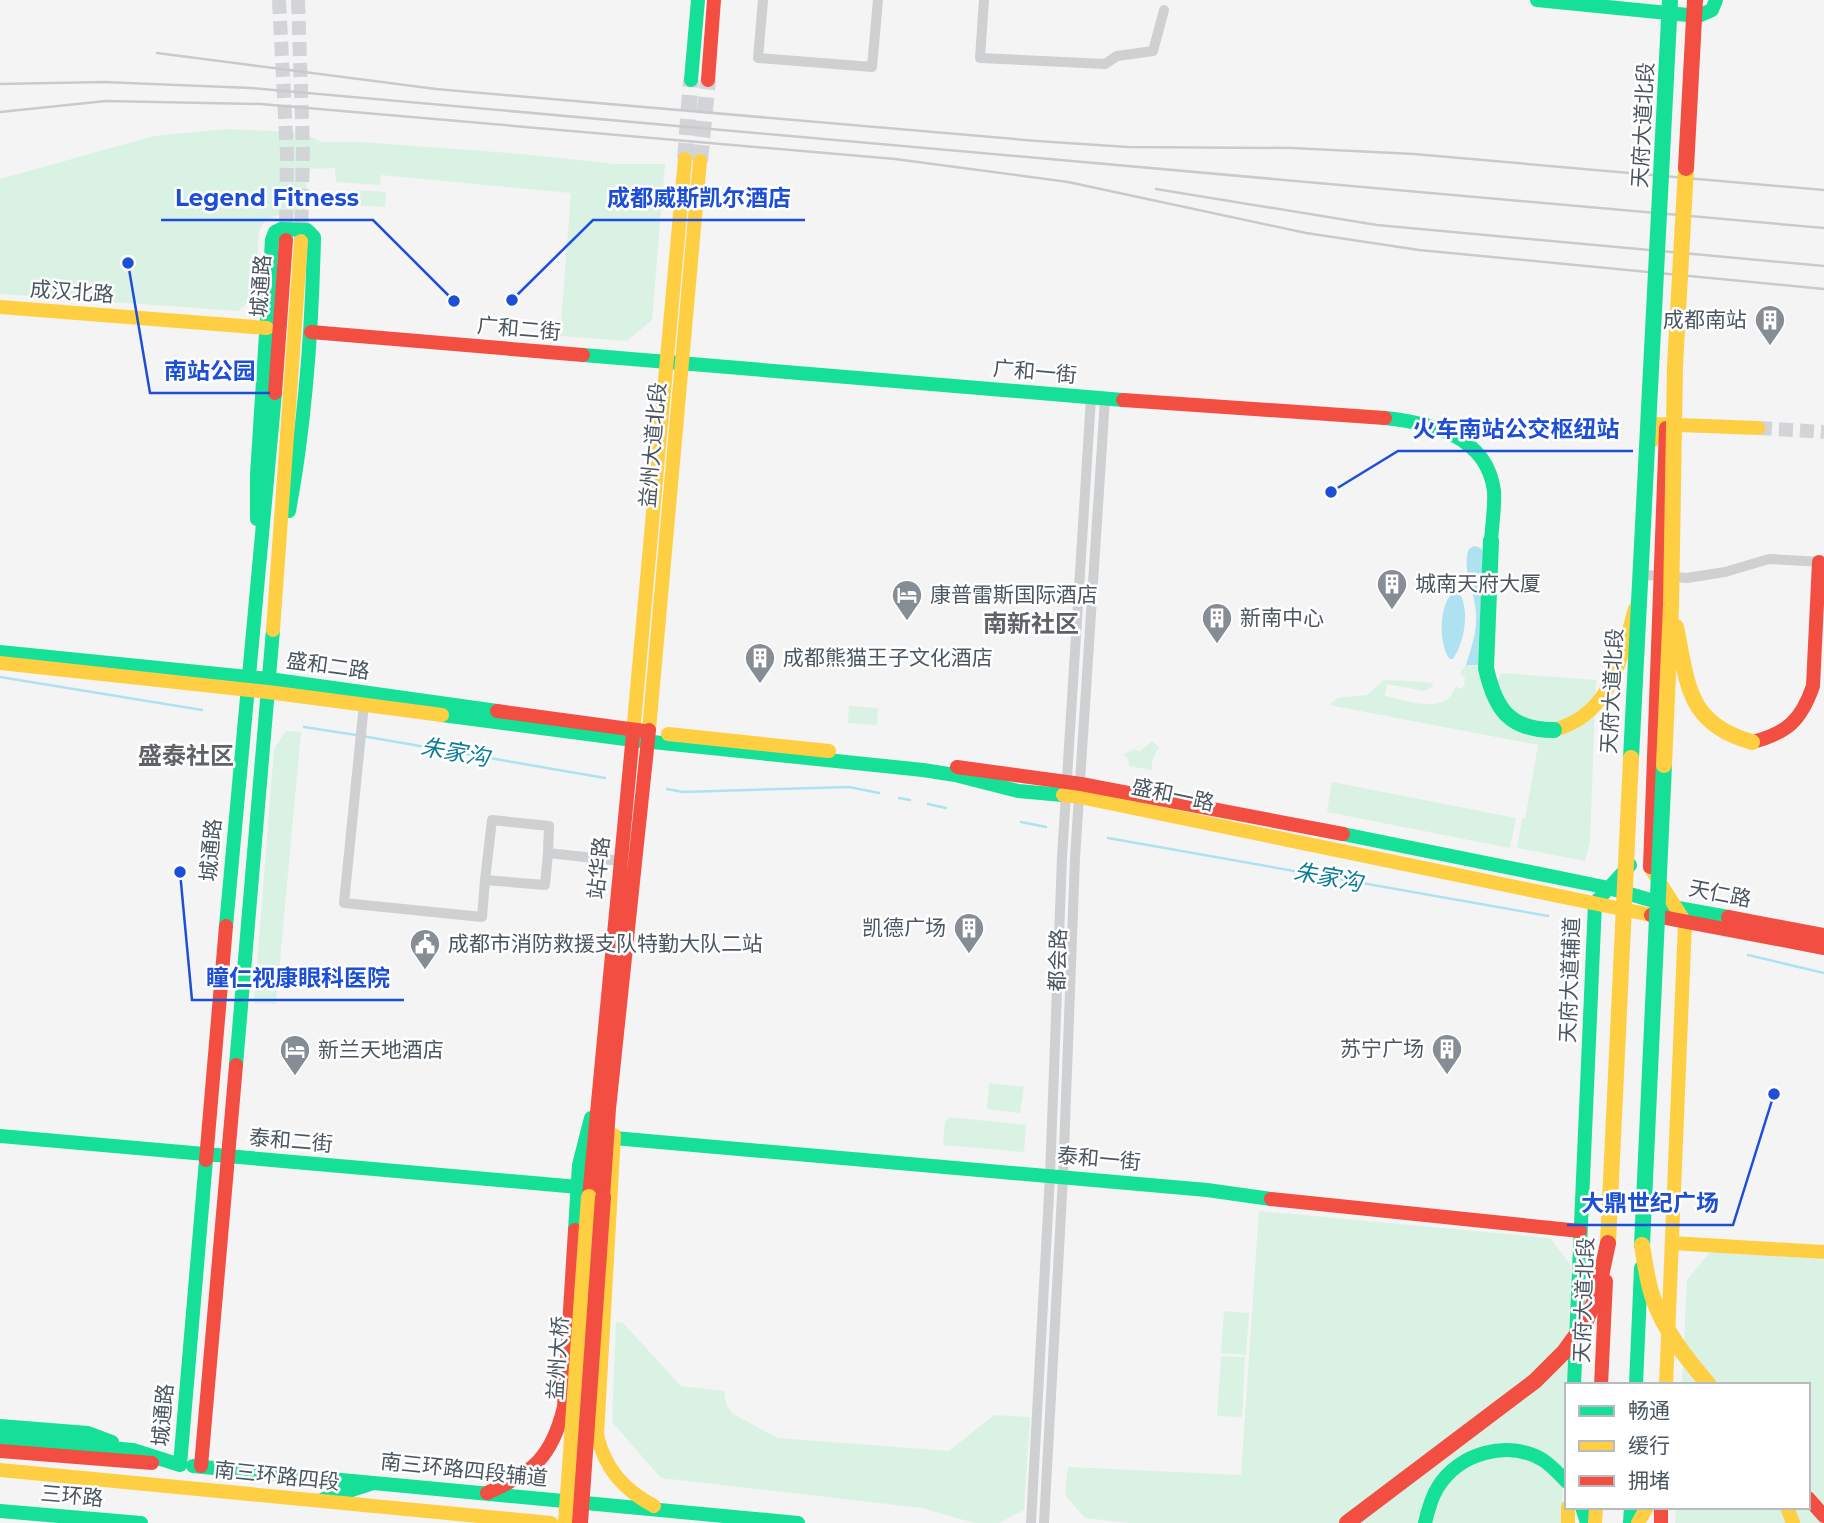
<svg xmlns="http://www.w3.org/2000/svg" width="1824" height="1523" font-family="Montserrat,'Noto Sans SC',sans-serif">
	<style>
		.green { fill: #d9f2e3 }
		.water { fill: #aee2f0 }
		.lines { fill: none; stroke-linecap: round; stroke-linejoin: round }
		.stream { stroke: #aee2f0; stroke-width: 2.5 }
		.secondary-tunnel { stroke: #d2d4d7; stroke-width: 14; stroke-dasharray: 14 7; stroke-linecap: butt }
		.primary-tunnel { stroke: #d2d4d7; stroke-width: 16; stroke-dasharray: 16 8; stroke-linecap: butt }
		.street { stroke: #ced0d2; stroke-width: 10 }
		.fast { stroke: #16e098; stroke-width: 14 }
		.slow { stroke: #ffcf43; stroke-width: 14 }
		.jam { stroke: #f24e42; stroke-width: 14 }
		.rail { stroke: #c9cacc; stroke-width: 2.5 }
		.fast-bridge { stroke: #16e098; stroke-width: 16 }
		.slow-bridge { stroke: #ffcf43; stroke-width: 16 }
		.jam-bridge { stroke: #f24e42; stroke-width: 16 }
		.labels { text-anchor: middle; stroke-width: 5; stroke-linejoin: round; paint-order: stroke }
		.street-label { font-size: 21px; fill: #4a5661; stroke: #fff }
		.poi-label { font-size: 21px; fill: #4a5661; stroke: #fff; text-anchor: start }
		.water-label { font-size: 23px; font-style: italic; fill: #0c7c9b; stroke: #fff }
		.quarter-label { font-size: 24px; font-weight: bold; fill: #5f6368; stroke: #fff }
		.leader { fill: none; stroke: #1d4ed8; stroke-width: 2.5 }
		.callout-dot { fill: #1d4ed8; stroke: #fff; stroke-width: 2.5 }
		.callout-label { font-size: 23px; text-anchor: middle; font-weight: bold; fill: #1d4ed8; stroke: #fff; stroke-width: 5; stroke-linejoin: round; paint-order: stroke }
	</style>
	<rect width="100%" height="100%" fill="#f4f4f4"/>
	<path class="green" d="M225 129 299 132 322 142H360L522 154 615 164H665L652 320 627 341 560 336 571 193 381 175 380 185 336 182 335 168 306 169 307 215C287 215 268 210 259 231L255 296 238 311 0 294V179L154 136Z
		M353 190 386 192 385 207 352 205Z
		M1466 665 1482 666 1490 692 1502 673 1596 680 1590 842 1585 861 1517 848 1522 819H1525L1538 745 1329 705 1338 698 1367 695 1384 680 1427 682 1432 683 1433 687 1424 691 1387 684 1385 696C1408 700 1445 717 1456 686L1459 689 1464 687 1465 678 1460 673Z
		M849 706 878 708 877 725 848 723Z
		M286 731 301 732 276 1004 254 1003 274 749Z
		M1152 741 1159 747 1152 761V770L1129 766 1128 758 1123 755 1134 749 1140 751Z
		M1332 782 1516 818 1510 848 1327 812Z
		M989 1083 1024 1087 1020 1113 987 1109Z
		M949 1117 1026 1125 1024 1152 943 1145 945 1122Z
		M1259 1211 1550 1238 1571 1265 1566 1432 1561 1523H1130L1085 1518 1065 1495 1068 1467 1241 1475Z
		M1712 1250 1824 1260V1523H1675L1676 1507H1808V1385H1682L1687 1280Z
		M1224 1311 1249 1313 1246 1355 1221 1353Z
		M616 1322 623 1323 681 1386 724 1391 726 1404 733 1414 778 1438 949 1451 994 1415 1030 1417 1024 1510 999 1523H974L922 1508 661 1478 612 1422Z
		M1221 1356 1245 1357 1242 1417 1217 1416Z"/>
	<path class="water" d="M1474 546 1481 548 1483 553 1478 665H1466C1471 648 1477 633 1476 615 1476 593 1461 569 1469 549Z
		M1457 590C1471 606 1465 642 1453 659H1450C1438 646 1438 598 1457 590Z"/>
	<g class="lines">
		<path class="stream" d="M0 677 202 710
			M304 727 356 735
			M362 736 605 778
			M667 789 683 792 849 787 879 793
			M899 798 910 800
			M928 804 946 808
			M1021 822 1046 827
			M1108 838 1548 916
			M1748 955 1824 973"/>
		<path class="secondary-tunnel" d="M279 0 287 155 286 240
			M298 0 303 150 301 240
			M1758 428 1824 432"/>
		<path class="primary-tunnel" d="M685 159 691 80
			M700 161 708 80"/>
		<path class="street" d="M763 0 758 58 872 67 878 0
			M984 0 980 58 1105 64 1117 56 1153 51 1164 10
			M1646 575 1687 578 1725 572 1769 559 1824 562
			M364 704 344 903 482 917 485 880 545 885 548 853
			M485 880 492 820 549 826 548 853 621 861
			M1031 1523 1050 1176 1062 857 1091 398
			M1044 1523 1063 1177 1075 858 1105 399"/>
		<path class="fast" d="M1537 0 1698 16 1712 10 1716 0
			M691 80 698 0
			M583 355 1123 400
			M1385 418C1432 423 1487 436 1494 491 1495 508 1492 525 1491 541
			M257 519V475L272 240 275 232 281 229 307 230 314 237C312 329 306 420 289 511
			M0 652 269 679 497 711
			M442 715 633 740 923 770 955 775 1018 791 1063 795
			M1343 834 1609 888 1678 908 1728 917
			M226 926 275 393
			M236 1065 273 630
			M0 1136 578 1187
			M614 1138 1207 1190 1271 1199
			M575 1230 579 1165 591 1118
			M1574 1385 1595 903 1630 865
			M1636 1385 1641 1268
			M0 1426 88 1433 112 1442
			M0 1438 133 1450 180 1465 206 1160
			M193 1466 798 1523
			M324 1499 373 1483
			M1582 1507 1587 1523
			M0 1511 141 1523
			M723 1516 739 1523
			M1425 1523C1428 1510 1431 1498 1438 1487 1459 1453 1508 1439 1543 1460 1552 1466 1559 1474 1567 1482
			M1630 1523 1631 1507"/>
		<path class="slow" d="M0 307 267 328
			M1652 441 1653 424 1758 428
			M273 630 301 241
			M0 663 268 692 442 715
			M649 730 700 161
			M1554 730C1612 714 1620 660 1635 609
			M633 734 685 159
			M668 734 829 751
			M1063 795 1080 797 1651 915
			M1650 867 1685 922 1666 1385
			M614 1135 597 1435C605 1469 624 1490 654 1506
			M1672 1243 1824 1252
			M0 1470 551 1523
			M1568 1507V1523
			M1787 1507 1793 1523
			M1595 1523 1596 1507
			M1638 1523 1647 1507"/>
		<path class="jam" d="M708 80 714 0
			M311 332 583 355
			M275 393 286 240
			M1123 400 1385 418
			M497 711 644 731
			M1752 742C1787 733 1801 721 1813 686L1819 562
			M957 767 1081 784 1343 834
			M1650 867 1666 428
			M1651 915 1824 948
			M1728 917 1824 935
			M206 1160 226 926
			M589 1197 633 734
			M603 1197 609 1109 649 730
			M1271 1199 1580 1231
			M1601 1385 1606 1281
			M0 1451 152 1463
			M201 1466 236 1065
			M487 1493C533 1473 552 1457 564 1407L575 1230
			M1808 1498 1824 1516
			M1661 1507V1523"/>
		<path class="rail" d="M157 53 436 89 1037 141 1128 147 1292 148 1414 154 1824 190
			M0 84 103 82 251 88 1824 228
			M0 112 106 101 261 104 895 159 1068 182 1306 233 1419 250 1824 289
			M1156 189 1377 225 1824 266"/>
		<path class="fast-bridge" d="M1491 541 1486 668C1495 709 1509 730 1554 730
			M1631 758 1670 0
			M1642 1245 1664 765"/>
		<path class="slow-bridge" d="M1676 627C1688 685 1687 724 1752 742
			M1664 765 1671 605 1675 366 1686 168
			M1608 1243 1631 758
			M1642 1245C1645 1263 1647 1281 1653 1298 1664 1331 1687 1359 1709 1385
			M566 1523 589 1197"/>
		<path class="jam-bridge" d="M1686 168 1695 0
			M580 1523 603 1197
			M1347 1523 1535 1381 1564 1352 1585 1323 1597 1295 1608 1243"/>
	</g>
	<defs>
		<g id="building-pin" transform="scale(1.575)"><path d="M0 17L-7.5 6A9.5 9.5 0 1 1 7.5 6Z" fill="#868d94" stroke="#fff"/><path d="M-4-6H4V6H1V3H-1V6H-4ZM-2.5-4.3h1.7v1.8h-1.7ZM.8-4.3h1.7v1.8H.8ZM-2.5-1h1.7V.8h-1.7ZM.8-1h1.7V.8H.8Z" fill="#fff"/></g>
		<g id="hotel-pin" transform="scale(1.575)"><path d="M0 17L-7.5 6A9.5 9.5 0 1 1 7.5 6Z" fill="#868d94" stroke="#fff"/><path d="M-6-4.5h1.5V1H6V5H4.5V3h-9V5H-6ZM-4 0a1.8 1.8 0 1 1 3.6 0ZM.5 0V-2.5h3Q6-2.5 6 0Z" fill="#fff"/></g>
		<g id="civic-pin" transform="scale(1.575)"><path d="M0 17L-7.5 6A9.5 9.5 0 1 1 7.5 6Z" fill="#868d94" stroke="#fff"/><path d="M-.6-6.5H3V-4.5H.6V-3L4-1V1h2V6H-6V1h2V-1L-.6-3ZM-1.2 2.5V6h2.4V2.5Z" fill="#fff"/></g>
	</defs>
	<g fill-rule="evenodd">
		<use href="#building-pin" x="1770" y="320"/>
		<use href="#building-pin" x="1392" y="584"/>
		<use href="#hotel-pin" x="907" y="595"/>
		<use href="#building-pin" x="1217" y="618"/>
		<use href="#building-pin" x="760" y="658"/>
		<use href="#building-pin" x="969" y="928"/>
		<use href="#civic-pin" x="425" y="944"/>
		<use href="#building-pin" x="1447" y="1049"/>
		<use href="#hotel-pin" x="295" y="1050"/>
	</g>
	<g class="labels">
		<g class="street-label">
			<text transform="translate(1643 125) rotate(-87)" y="7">天府大道北段</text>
			<text transform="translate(261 286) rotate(-86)" y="7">城通路</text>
			<text transform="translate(72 292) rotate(4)" y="7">成汉北路</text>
			<text transform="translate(519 329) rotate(5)" y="7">广和二街</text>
			<text transform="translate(1035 372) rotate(5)" y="7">广和一街</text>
			<text transform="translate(653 445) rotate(-85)" y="7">益州大道北段</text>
			<text transform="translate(328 666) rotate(8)" y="7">盛和二路</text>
			<text transform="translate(1612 691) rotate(-87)" y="7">天府大道北段</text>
			<text transform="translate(1173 795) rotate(12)" y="7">盛和一路</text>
			<text transform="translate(211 850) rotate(-85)" y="7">城通路</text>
			<text transform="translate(599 868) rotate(-84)" y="7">站华路</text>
			<text transform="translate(1720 894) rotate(11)" y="7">天仁路</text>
			<text transform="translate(1058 960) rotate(-88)" y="7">都会路</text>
			<text transform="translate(1570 980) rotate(-88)" y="7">天府大道辅道</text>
			<text transform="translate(291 1141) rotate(5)" y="7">泰和二街</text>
			<text transform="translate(1099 1159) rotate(5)" y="7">泰和一街</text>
			<text transform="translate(1584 1300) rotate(-88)" y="7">天府大道北段</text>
			<text transform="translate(558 1358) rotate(-86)" y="7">益州大桥</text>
			<text transform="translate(163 1415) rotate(-85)" y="7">城通路</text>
			<text transform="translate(464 1470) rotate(6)" y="7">南三环路四段辅道</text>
			<text transform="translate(277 1476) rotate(6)" y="7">南三环路四段</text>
			<text transform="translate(72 1496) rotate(5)" y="7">三环路</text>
		</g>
		<g class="poi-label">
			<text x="1747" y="327" text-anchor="end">成都南站</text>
			<text x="1415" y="591">城南天府大厦</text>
			<text x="930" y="602">康普雷斯国际酒店</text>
			<text x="1240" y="625">新南中心</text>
			<text x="783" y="665">成都熊猫王子文化酒店</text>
			<text x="946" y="935" text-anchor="end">凯德广场</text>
			<text x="448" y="951">成都市消防救援支队特勤大队二站</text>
			<text x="1424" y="1056" text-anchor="end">苏宁广场</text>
			<text x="318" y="1057">新兰天地酒店</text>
		</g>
		<g class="water-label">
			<text transform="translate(455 752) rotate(10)" y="8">朱家沟</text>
			<text transform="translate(1328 877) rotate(10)" y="8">朱家沟</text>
		</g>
		<g class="quarter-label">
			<text x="1031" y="632">南新社区</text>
			<text x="186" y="764">盛泰社区</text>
		</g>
	</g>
	<path class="leader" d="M454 301L373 220H161M512 300L593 220H805M128 263L150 393H270M1331 492L1398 451H1633M180 872L192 1000H404M1774 1094L1733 1225H1567"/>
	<g class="callout-dot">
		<circle cx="454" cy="301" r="7"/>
		<circle cx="512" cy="300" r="7"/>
		<circle cx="128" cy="263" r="7"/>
		<circle cx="1331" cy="492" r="7"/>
		<circle cx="180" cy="872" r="7"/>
		<circle cx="1774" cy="1094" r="7"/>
	</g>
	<g class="callout-label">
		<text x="267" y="206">Legend Fitness</text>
		<text x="699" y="206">成都威斯凯尔酒店</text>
		<text x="210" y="379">南站公园</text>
		<text x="1516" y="437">火车南站公交枢纽站</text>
		<text x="298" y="986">瞳仁视康眼科医院</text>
		<text x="1650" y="1211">大鼎世纪广场</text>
	</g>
	<rect x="1565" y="1383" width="245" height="126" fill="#ffffff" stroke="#b7bbc0" stroke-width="2"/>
	<rect x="1579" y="1406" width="35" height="10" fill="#16e098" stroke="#b7bbc0" stroke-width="2"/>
	<text x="1628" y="1418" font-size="21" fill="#4a5661">畅通</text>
	<rect x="1579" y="1441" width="35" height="10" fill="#ffcf43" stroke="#b7bbc0" stroke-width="2"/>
	<text x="1628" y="1453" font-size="21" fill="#4a5661">缓行</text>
	<rect x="1579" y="1476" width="35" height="10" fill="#f24e42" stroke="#b7bbc0" stroke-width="2"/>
	<text x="1628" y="1488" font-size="21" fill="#4a5661">拥堵</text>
</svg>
